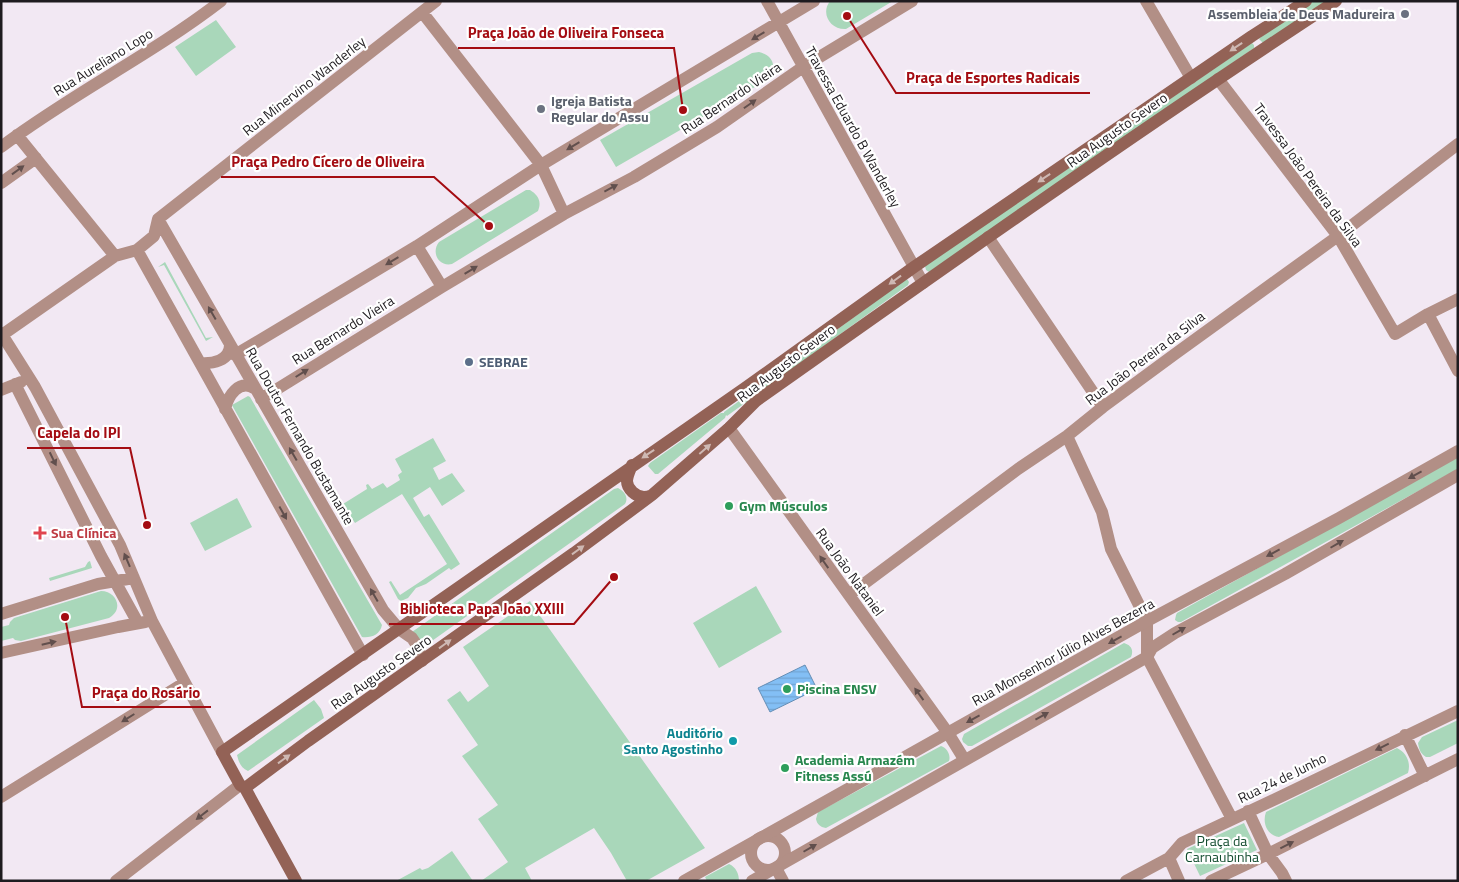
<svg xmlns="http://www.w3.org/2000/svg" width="1459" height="882" font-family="'Titillium Web',sans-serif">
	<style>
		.green { fill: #a9d7ba }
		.water { fill: url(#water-rules); stroke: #658eb5 }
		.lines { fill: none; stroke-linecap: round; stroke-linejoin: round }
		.minor { stroke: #b28f86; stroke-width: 12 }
		.tertiary { stroke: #b28f86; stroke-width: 12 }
		.secondary { stroke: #936256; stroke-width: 12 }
		.oneway { fill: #614f4d }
		.oneway2 { fill: #ceb8b3 }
		.worship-dot { fill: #6b7280; stroke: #fff; stroke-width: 2 }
		.service-dot { fill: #5c6f8a; stroke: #fff; stroke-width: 2 }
		.leisure-dot { fill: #2e9e5b; stroke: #fff; stroke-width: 2 }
		.health-dot { fill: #e0444e; stroke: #fff; stroke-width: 2 }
		.culture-dot { fill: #0f9aa8; stroke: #fff; stroke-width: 2 }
		.labels { text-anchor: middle; stroke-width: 4.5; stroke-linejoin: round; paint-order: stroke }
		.worship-label { font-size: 14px; font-weight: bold; fill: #5b616d; stroke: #fff; text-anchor: end }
		.street-label { font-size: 14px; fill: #1e1b1f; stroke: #fff }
		.service-label { font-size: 14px; font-weight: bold; fill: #4e5e75; stroke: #fff; text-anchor: start }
		.leisure-label { font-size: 14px; font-weight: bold; fill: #27864d; stroke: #fff; text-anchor: start }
		.health-label { font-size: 14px; font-weight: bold; fill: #be3a42; stroke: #fff; text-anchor: start }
		.culture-label { font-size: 14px; font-weight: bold; fill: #0d838f; stroke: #fff; text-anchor: end }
		.park-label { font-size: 14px; fill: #124c2f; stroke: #fff }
		.leader { fill: none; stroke: #a40c12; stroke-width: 2 }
		.callout-dot { fill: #a40c12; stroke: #fff; stroke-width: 2 }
		.callout-label { font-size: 15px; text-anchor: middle; font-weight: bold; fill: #a40c12; stroke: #fff; stroke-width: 4.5; stroke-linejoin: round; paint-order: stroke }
	</style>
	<defs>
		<pattern id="water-rules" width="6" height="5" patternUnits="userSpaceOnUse" patternTransform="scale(1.25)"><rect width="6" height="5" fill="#83bff5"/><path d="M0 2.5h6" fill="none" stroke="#71a4d2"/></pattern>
	</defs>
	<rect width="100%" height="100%" fill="#f2e8f3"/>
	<path class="green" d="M830 1H893L846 29C831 30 820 14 830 1Z
		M1314 1H1328L1263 43 1259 39 1262 36Z
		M216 20 236 47 196 76 175 47Z
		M1252 43 1254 45V48L929 272 926 270 925 266Z
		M759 52C775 56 777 68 767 80L616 167 600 140 752 53Z
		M526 190H530C538 195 542 201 538 211L452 264C438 267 431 252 439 242Z
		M165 262 206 338 213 337 206 341 164 265 158 267Z
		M907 279 909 282 908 285 727 416 726 415 725 418 658 474H655L648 466 650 463 721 413H724V412L905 280Z
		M248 396 250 397 382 625C380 635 371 638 362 637L233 407 232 405Z
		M433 438 446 461 433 468 439 480 452 473 465 491 442 506 430 487 413 498 424 517 429 514 460 564 451 570 449 568 426 584 416 588 408 598 401 601 398 599 389 582 391 581 400 595 447 564 402 494 355 523 343 504 367 489 366 485 368 484 372 489 383 483 387 488 400 480 398 475 402 472 395 459Z
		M1458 457V469L1181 622H1178L1175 620 1176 615 1177 613Z
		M618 488C624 491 629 497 625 504L422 648 412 632 614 489Z
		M237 498 252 527 205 551 190 523Z
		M90 561 92 568 50 581 49 578 85 567 88 562Z
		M756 586 782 632 719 668 693 623Z
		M101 591C117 591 124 610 109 618L21 641 15 640 13 638 1 641V627L9 625 10 622 14 618Z
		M530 601 531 603 705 848 646 881H627L611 853 594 828 525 868 532 881H481L508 862 478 819 498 805 462 756 478 745 447 700 460 691 468 702 489 686 463 647Z
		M1124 643C1131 645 1134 650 1131 657L972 746H968L963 742 962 739 964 734Z
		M314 700 321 709 324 718 248 771C241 768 239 763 237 755Z
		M1458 720V743L1430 757H1426C1421 754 1419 750 1418 743L1422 737Z
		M941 746C947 748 951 755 949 761L826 828C820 827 817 824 816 819L818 812Z
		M1397 748C1407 753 1411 763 1408 773L1279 837C1267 835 1262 823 1266 812Z
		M1244 823 1257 850 1200 876 1187 849Z
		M452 851 473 881H396L420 868 422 870 428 868Z
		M729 864C736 867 739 874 739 881H707L705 877Z"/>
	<path class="water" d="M805 665 817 689 770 712 758 688Z"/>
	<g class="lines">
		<path class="minor" d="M767 1 923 283
			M1146 1 1191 78
			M422 12 541 165 564 214
			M1218 79 1338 236 1395 334 1428 314 1458 299
			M17 135 115 256
			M1 147C71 94 151 55 221 1
			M1 183 36 158
			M158 219 383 610 399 629 412 638 418 647 422 661
			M988 237 1103 407
			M417 246 442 287
			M137 250 363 655
			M1428 314 1458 371
			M1 333 35 387 120 545 152 621 222 752
			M2 335 115 256 137 250 154 236 158 219 436 1
			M235 355 417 246 541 165 814 1
			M200 363C212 364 230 361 230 345
			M15 384 101 556 138 623
			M1 390 21 382
			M261 399 442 287 564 214 634 177 717 127 803 67 912 1
			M225 409C228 396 239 379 254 388
			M729 428 948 733 964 759
			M1067 436 1102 512 1111 549 1147 621V657L1232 819
			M849 595 1018 469 1067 436 1103 407 1175 354 1338 236 1458 144
			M1 614 98 584 134 578
			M1 653 118 627 145 622
			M1405 735 1425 776
			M1 797 184 683
			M1248 811 1268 854 1282 873 1286 881
			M751 853a17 17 0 1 1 34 0a17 17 0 1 1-34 0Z
			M1169 858 1179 881
			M776 868 783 881
			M116 881 240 785
			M1126 881 1169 858 1182 843 1284 795 1458 711
			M1211 881 1268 854 1458 759"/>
		<path class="tertiary" d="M684 881 1147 621 1339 518 1458 451
			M752 881 1147 657 1152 648 1175 633 1285 574 1458 475"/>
		<path class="secondary" d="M632 465C630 470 627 476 627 481 627 489 636 497 644 497 647 497 650 496 652 495
			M245 788 308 741 574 553 652 495 729 428 756 401C948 265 1139 130 1336 1
			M296 881 245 788 240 785 222 752 745 388 914 267 1252 36 1306 1"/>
	</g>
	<defs><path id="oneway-solid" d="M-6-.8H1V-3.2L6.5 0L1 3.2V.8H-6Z" transform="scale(1.25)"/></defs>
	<g class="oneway">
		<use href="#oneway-solid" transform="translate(758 36) rotate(149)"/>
		<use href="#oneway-solid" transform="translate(750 104) rotate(-35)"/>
		<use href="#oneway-solid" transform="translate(573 146) rotate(149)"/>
		<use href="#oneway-solid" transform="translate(18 170) rotate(-36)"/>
		<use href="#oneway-solid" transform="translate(611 188) rotate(-28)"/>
		<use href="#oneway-solid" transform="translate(392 261) rotate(149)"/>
		<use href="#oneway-solid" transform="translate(471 270) rotate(-31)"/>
		<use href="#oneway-solid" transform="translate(212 313) rotate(-120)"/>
		<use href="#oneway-solid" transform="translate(302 373) rotate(-32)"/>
		<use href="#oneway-solid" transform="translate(293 454) rotate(-120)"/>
		<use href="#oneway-solid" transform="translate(53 459) rotate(64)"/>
		<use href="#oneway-solid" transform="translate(1415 475) rotate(151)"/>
		<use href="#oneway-solid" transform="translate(283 513) rotate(61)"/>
		<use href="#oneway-solid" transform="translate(1337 544) rotate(-30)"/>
		<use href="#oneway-solid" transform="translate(1273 553) rotate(152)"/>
		<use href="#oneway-solid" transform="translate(127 560) rotate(-113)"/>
		<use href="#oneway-solid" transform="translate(824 562) rotate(-125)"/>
		<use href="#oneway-solid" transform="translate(374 595) rotate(-120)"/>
		<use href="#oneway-solid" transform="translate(1179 631) rotate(-30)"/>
		<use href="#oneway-solid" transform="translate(1115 640) rotate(151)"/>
		<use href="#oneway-solid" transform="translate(49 643) rotate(-13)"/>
		<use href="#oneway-solid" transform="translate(919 694) rotate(-126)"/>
		<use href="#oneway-solid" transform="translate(1042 716) rotate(-29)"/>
		<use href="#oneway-solid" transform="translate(128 718) rotate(148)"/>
		<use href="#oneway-solid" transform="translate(973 719) rotate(151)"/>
		<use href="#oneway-solid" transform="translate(1382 747) rotate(154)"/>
		<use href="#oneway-solid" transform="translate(202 815) rotate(142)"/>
		<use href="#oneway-solid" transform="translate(1287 845) rotate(-27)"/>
		<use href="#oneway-solid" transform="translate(810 848) rotate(-30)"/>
	</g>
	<g class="oneway2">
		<use href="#oneway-solid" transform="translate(1236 47) rotate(146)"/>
		<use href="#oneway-solid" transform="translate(1044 178) rotate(146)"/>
		<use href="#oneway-solid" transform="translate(895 280) rotate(144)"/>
		<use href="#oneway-solid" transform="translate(705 449) rotate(-41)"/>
		<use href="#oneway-solid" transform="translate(648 454) rotate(146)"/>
		<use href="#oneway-solid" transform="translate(578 550) rotate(-36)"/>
		<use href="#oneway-solid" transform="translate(445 644) rotate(-36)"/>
		<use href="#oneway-solid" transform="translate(284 759) rotate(-36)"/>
	</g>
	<g class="worship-dot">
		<circle cx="1405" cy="14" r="5"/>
		<circle cx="541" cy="109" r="5"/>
	</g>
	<circle class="service-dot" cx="469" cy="362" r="5"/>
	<g class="leisure-dot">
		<circle cx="729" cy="506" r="5"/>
		<circle cx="787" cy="689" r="5"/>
		<circle cx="785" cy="768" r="5"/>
	</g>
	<path class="health-dot" d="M37.5 525.5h5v5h5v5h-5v5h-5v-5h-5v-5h5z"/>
	<circle class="culture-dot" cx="733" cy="741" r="5"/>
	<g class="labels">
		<g class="worship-label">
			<text x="1395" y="19">Assembleia de Deus Madureira</text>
			<text x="551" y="106" text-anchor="start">Igreja Batista<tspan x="551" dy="16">Regular do Assu</tspan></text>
		</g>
		<g class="street-label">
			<text transform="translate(103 62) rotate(-32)" y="5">Rua Aureliano Lopo</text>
			<text transform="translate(304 86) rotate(-38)" y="5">Rua Minervino Wanderley</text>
			<text transform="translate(731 98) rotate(-34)" y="5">Rua Bernardo Vieira</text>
			<text transform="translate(853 127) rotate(61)" y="5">Travessa Eduardo B Wanderley</text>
			<text transform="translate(1117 130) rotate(-35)" y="5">Rua Augusto Severo</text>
			<text transform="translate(1308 175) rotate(54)" y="5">Travessa João Pereira da Silva</text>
			<text transform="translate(343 330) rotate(-32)" y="5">Rua Bernardo Vieira</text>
			<text transform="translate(1145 358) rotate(-37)" y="5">Rua João Pereira da Silva</text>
			<text transform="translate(786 363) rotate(-37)" y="5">Rua Augusto Severo</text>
			<text transform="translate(300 436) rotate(60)" y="5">Rua Doutor Fernando Bustamante</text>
			<text transform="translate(850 572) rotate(54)" y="5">Rua João Nataniel</text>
			<text transform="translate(1063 652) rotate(-29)" y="5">Rua Monsenhor Júlio Alves Bezerra</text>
			<text transform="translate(381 672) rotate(-35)" y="5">Rua Augusto Severo</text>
			<text transform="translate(1282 778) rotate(-26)" y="5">Rua 24 de Junho</text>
		</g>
		<g class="service-label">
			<text x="479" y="367">SEBRAE</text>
		</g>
		<g class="leisure-label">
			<text x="739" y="511">Gym Músculos</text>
			<text x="797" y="694">Piscina ENSV</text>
			<text x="795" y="765">Academia Armazém<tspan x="795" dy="16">Fitness Assú</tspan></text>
		</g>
		<g class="health-label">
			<text x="51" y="538">Sua Clínica</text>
		</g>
		<g class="culture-label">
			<text x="723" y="738">Auditório<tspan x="723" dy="16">Santo Agostinho</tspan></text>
		</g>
		<g class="park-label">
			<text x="1222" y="846">Praça da<tspan x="1222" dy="16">Carnaubinha</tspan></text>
		</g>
	</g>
	<path class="leader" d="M683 110L674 48H458M847 16L896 93H1090M489 226L434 177H221M147 525L130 448H27M614 577L574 624H389M65 617L82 707H211"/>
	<g class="callout-dot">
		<circle cx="683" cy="110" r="5"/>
		<circle cx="847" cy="16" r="5"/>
		<circle cx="489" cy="226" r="5"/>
		<circle cx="147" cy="525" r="5"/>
		<circle cx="614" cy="577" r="5"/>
		<circle cx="65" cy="617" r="5"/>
	</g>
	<g class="callout-label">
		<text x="566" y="38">Praça João de Oliveira Fonseca</text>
		<text x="993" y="83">Praça de Esportes Radicais</text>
		<text x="328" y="167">Praça Pedro Cícero de Oliveira</text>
		<text x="79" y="438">Capela do IPI</text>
		<text x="482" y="614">Biblioteca Papa João XXIII</text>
		<text x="146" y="698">Praça do Rosário</text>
	</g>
	<rect width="1459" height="882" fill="none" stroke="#1e1b1f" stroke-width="5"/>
</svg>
